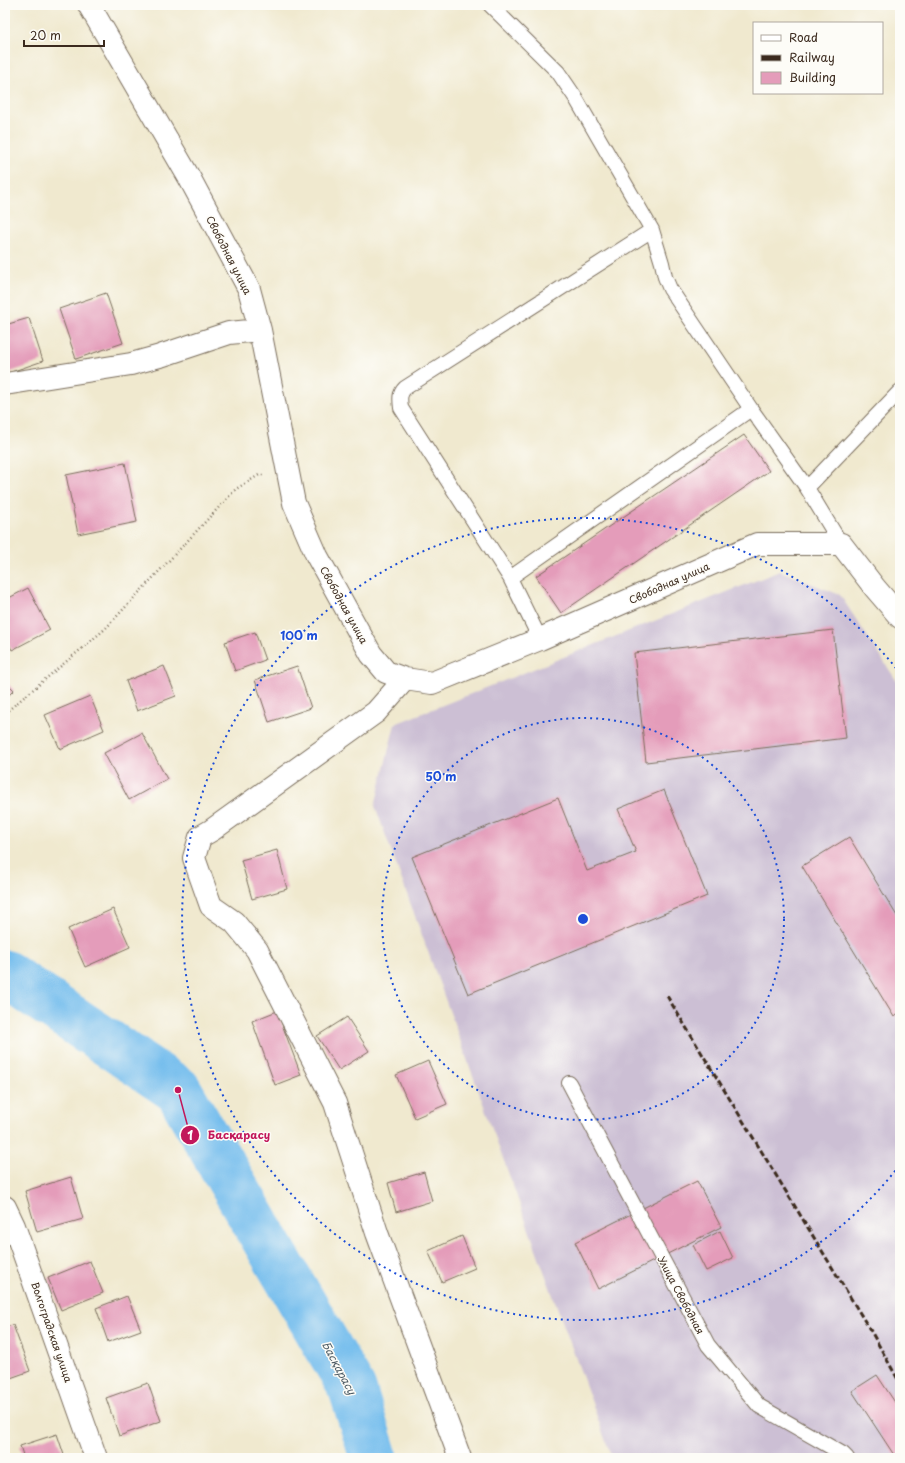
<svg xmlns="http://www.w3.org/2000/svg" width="905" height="1463" font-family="'Playpen Sans',sans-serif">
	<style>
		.industrial { fill: #ccbfd4 }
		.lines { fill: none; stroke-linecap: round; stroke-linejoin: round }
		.river { stroke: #74bded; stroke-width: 48 }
		.building { fill: #e49cba }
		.lane-casing { stroke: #7a6d5c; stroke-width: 16 }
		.street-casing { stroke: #7a6d5c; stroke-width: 24 }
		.path { stroke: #7a6d5c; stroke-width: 2.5; stroke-dasharray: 1 3; stroke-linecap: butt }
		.lane { stroke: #fff; stroke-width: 14 }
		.street { stroke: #fff; stroke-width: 22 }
		.rail { stroke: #3b2a1e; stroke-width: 3; stroke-dasharray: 6 3; stroke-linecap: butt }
		.ring { fill: none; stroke: #1d4ed8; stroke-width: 2; stroke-dasharray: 2 4 }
		.labels { text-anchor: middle; stroke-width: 3; stroke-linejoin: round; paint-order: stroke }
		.street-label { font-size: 10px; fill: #3b2a1e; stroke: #fdfcf7 }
		.water-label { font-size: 11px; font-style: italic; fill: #4f5d66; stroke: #fdfcf7 }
		.centre { fill: #1d4ed8; stroke: #fdfcf7; stroke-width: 2 }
		.ring-label { font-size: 12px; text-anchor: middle; font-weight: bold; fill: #1d4ed8; stroke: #fdfcf7; stroke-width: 3; stroke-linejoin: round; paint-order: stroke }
		.leader { fill: none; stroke: #c2185b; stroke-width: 1.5 }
		.callout-dot { fill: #c2185b; stroke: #fdfcf7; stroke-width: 1.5 }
		.mark-label { font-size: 12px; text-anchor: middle; font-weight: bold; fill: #fff }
		.callout-label { font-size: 11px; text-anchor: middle; font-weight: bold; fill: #c2185b; stroke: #fdfcf7; stroke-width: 3; stroke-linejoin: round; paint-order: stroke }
	</style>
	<rect width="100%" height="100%" fill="#fdfcf7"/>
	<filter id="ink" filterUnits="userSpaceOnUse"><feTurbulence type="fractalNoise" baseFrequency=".025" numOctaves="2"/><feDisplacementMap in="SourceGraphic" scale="8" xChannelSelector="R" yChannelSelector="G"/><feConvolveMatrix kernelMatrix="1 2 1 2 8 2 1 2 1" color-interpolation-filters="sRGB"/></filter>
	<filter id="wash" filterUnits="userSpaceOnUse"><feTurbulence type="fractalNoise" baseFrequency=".012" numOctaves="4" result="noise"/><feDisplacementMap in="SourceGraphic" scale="16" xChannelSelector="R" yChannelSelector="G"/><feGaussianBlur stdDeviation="0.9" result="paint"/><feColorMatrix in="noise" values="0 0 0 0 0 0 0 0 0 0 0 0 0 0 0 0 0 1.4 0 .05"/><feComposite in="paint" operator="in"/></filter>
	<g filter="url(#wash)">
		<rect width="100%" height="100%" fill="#f0e9cf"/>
		<path class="industrial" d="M780 571 840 595 900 686V1458H612L375 806 395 724Z"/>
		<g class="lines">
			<path class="river" d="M5 974 178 1090 352 1388 374 1458"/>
		</g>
		<g id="blocks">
			<path class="building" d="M5 67 9 77 5 79Z
				M106 293 123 343 76 359 59 309Z
				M29 318 43 361 5 374V325Z
				M744 435 769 471 561 613 536 576Z
				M125 463 137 522 78 534 66 475Z
				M28 588 50 630 12 650 5 637V600Z
				M833 630 846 738 646 762 634 653Z
				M255 632 265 660 235 671 225 642Z
				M164 666 176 696 137 711 126 681Z
				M297 666 311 708 269 722 255 680Z
				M5 681 14 690 5 699Z
				M90 696 104 730 60 749 45 715Z
				M142 733 167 779 129 800 104 753Z
				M664 790 707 896 468 994 412 857 558 798 587 871 636 852 618 809Z
				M849 837 900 921V1013L894 1017 802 866Z
				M277 850 287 889 252 899 241 860Z
				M113 909 130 947 85 967 68 929Z
				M277 1011 301 1075 275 1085 252 1021Z
				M347 1017 369 1051 339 1070 317 1036Z
				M428 1061 447 1104 415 1118 396 1075Z
				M424 1172 432 1201 396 1212 388 1183Z
				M71 1177 83 1219 37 1232 25 1191Z
				M697 1181 721 1227 598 1289 575 1242Z
				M720 1231 733 1258 706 1271 693 1245Z
				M462 1236 475 1268 442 1282 428 1251Z
				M90 1261 103 1293 61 1310 48 1278Z
				M127 1296 141 1330 108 1342 96 1308Z
				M13 1325 30 1371 5 1380V1327Z
				M877 1375 900 1410V1458H896L852 1391Z
				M148 1383 161 1421 119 1436 106 1398Z
				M57 1434 65 1458H24L20 1446Z"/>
		</g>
	</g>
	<g filter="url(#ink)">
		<use href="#blocks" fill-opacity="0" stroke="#7a6d5c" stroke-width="1"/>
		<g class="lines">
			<g class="lane-casing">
				<path id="lane" d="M490 5 558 72 575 97 652 230 662 263 665 277 670 289 751 409 807 488 841 544
					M807 488 900 391
					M510 578 401 408C400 399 399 394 405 388L652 230
					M540 639 510 578 751 409
					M569 1083 708 1345 759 1406 843 1454 847 1458"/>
			</g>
			<g class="street-casing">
				<path id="street" d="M89 5 190 179 249 289 260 330 294 503 317 556 371 654 386 672 405 679 432 683 540 639 757 544H841L875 588 900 617
					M5 384 131 364 160 356 229 333 260 330
					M405 679 376 712 212 830 200 837 194 858 211 906 234 922 257 950 335 1103 377 1233 460 1458
					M5 1207 14 1226 96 1458"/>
			</g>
			<path class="path" d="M5 713 105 629 236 489 259 475H263"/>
			<use href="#lane" class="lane"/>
			<use href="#street" class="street"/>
			<path class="rail" d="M667 996 872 1333 900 1383"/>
		</g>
	</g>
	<g class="ring">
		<circle cx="583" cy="919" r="201"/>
		<path d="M899 1166A401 401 0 1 1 899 672"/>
	</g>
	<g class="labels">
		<g class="street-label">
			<text transform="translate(229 255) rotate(63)" y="4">Свободная улица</text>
			<text transform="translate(669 583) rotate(-24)" y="4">Свободная улица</text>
			<text transform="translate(344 605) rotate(61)" y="4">Свободная улица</text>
			<text transform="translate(681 1295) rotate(62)" y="4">Улица Свободная</text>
			<text transform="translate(52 1332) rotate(71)" y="4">Волгоградская улица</text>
		</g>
		<g class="water-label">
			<text transform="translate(339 1368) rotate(62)" y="4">Басқарасу</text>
		</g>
	</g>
	<circle cx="583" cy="919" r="6" class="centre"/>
	<g class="ring-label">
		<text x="299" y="640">100 m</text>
		<text x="441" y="781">50 m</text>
	</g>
	<path class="leader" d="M178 1090L190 1135"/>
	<g class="callout-dot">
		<circle cx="178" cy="1090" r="4"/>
		<circle cx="190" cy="1135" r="10"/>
	</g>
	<g class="mark-label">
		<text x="190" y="1140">1</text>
	</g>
	<g class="callout-label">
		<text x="239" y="1139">Басқарасу</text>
	</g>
	<rect width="905" height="1463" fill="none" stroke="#fdfcf7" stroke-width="20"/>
	<rect x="753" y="22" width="130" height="72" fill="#fdfcf7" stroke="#afa8a0"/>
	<rect x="761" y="35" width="20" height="6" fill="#ffffff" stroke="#afa8a0"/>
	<text x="789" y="42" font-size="12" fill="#3b2a1e">Road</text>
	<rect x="761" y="55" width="20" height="6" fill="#3b2a1e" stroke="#afa8a0"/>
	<text x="789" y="62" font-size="12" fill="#3b2a1e">Railway</text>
	<rect x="761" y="72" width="20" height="12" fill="#e49cba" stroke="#afa8a0"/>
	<text x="789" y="82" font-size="12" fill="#3b2a1e">Building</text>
	<path d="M24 40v6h80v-6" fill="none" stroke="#3b2a1e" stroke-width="2"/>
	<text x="30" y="40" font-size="12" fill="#3b2a1e" stroke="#fdfcf7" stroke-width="3" paint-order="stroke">20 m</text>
</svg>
